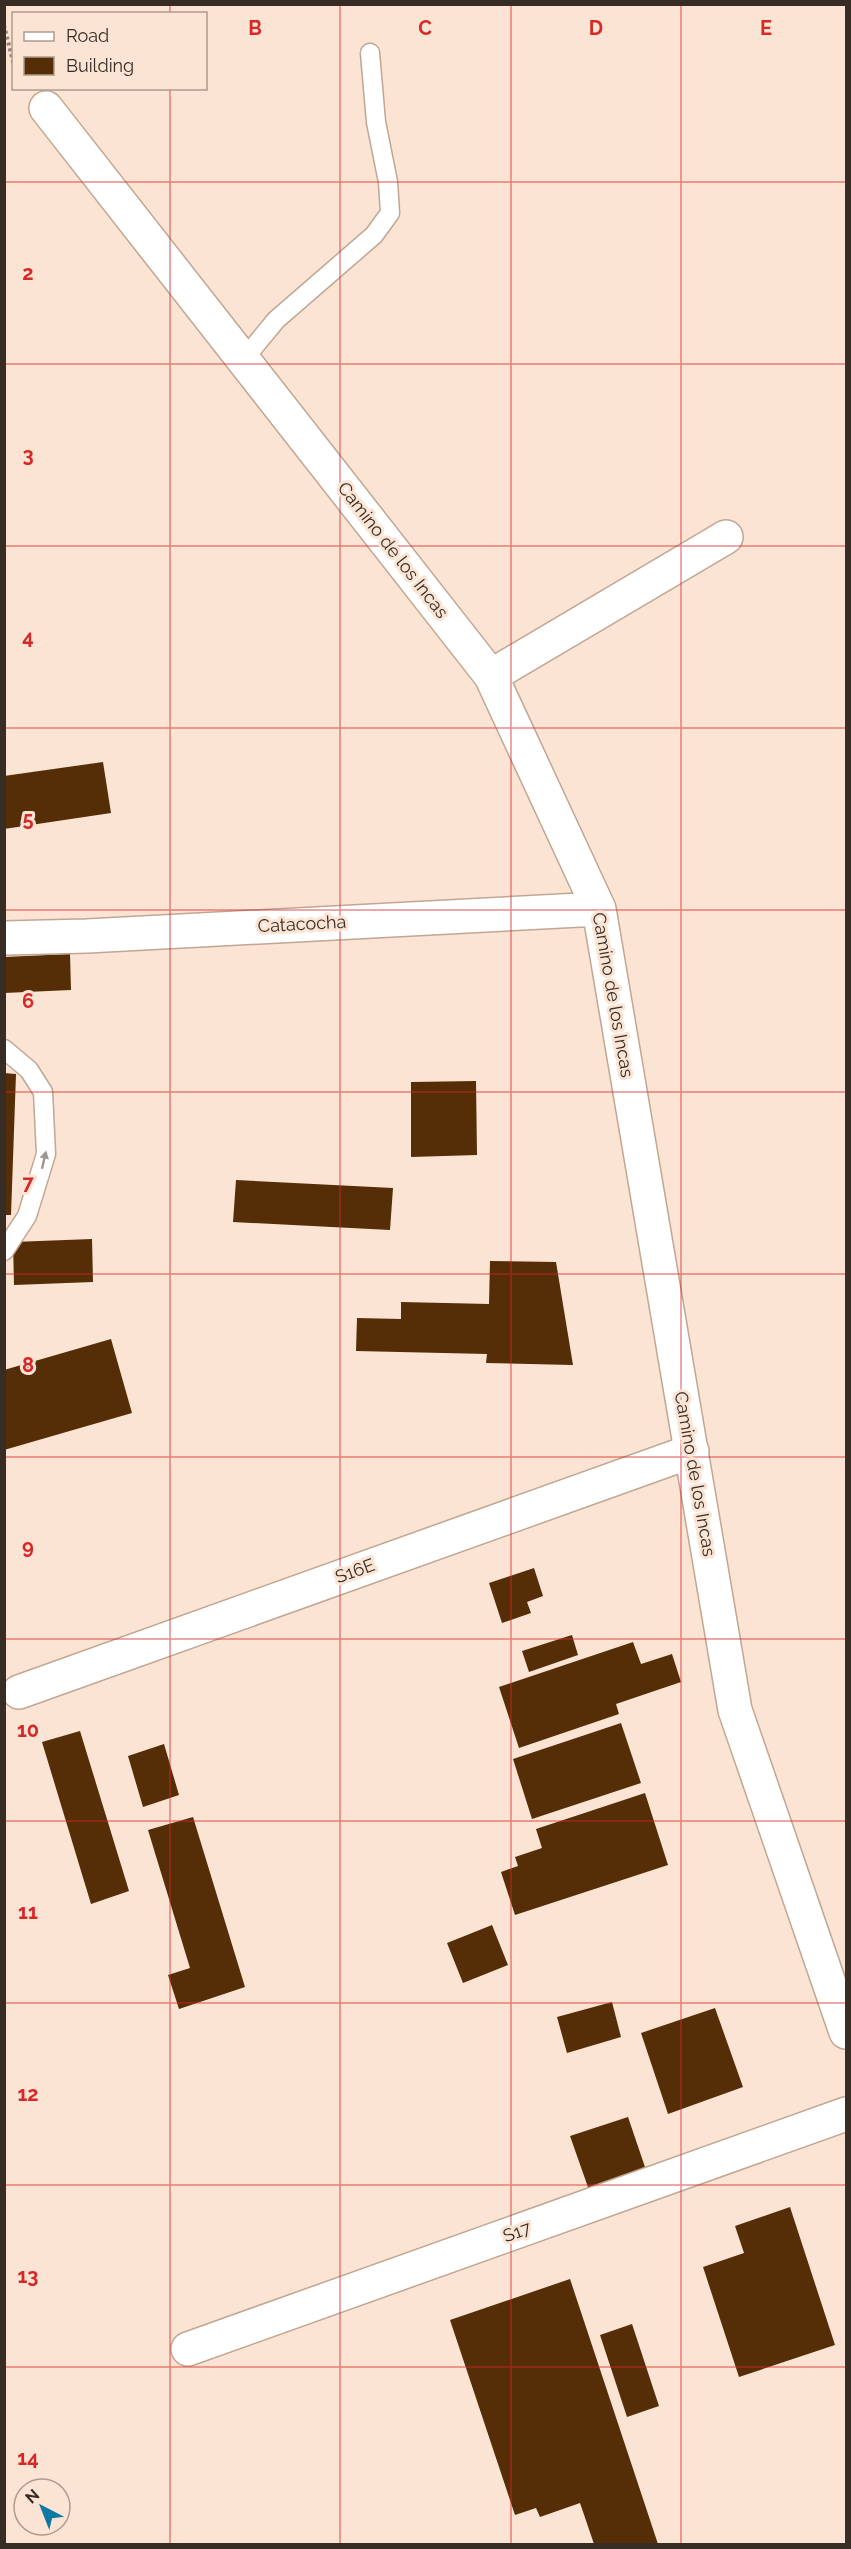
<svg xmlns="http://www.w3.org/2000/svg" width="851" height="2549" font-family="Raleway,sans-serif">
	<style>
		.building { fill: #552d07 }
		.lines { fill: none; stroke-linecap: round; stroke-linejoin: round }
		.service-casing { stroke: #c1a692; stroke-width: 21 }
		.minor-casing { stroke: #c1a692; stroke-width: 36 }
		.path { stroke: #958578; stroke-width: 4; stroke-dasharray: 3 3; stroke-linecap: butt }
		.service { stroke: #fff; stroke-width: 18 }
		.minor { stroke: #fff; stroke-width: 33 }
		.oneway { fill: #9b9692 }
		.grid { fill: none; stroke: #d62828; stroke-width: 1.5; stroke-opacity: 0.55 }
		.labels { text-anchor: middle; stroke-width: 6; stroke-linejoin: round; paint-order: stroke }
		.street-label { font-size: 18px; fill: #372d25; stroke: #fbe4d3 }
		.grid-label { font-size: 20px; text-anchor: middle; font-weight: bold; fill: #d62828; stroke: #fbe4d3; stroke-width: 6; stroke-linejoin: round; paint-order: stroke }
	</style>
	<rect width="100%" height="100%" fill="#fbe4d3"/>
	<path class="building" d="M103 762 111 813 4 829V776Z
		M70 954 71 990 4 993V957Z
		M4 1073 16 1074 11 1215H4Z
		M476 1081 477 1155 411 1157V1082Z
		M236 1180 393 1188 390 1230 233 1222Z
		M92 1239 93 1282 14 1285 13 1242Z
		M490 1261 556 1262 573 1365 486 1363 487 1354 356 1351 357 1318 401 1319V1302L489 1304Z
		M111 1339 132 1413 4 1450V1370Z
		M534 1568 543 1596 527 1602 531 1613 502 1623 489 1583Z
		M572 1635 578 1655 529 1672 522 1651Z
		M633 1642 641 1664 672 1654 681 1682 616 1704 619 1714 519 1748 499 1687Z
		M621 1723 641 1783 532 1819 513 1759Z
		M80 1731 129 1891 91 1904 42 1742Z
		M164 1744 179 1795 143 1807 128 1756Z
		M645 1793 668 1865 515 1915 501 1872 518 1866 515 1857 542 1848 536 1829Z
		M193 1817 245 1987 179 2009 168 1975 190 1968 148 1830Z
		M492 1925 508 1965 463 1983 447 1943Z
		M612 2002 621 2037 567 2053 557 2017Z
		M715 2008 743 2087 668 2114 641 2033Z
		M628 2117 646 2170 589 2190 570 2136Z
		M790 2207 835 2345 739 2377 703 2267 744 2253 735 2226Z
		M570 2279 658 2544H594L580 2503 540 2517 536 2508 515 2515 450 2320Z
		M632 2324 659 2406 627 2417 600 2335Z"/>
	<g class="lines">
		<g class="service-casing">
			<path id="service" d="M244 359 276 320 374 235 390 213 388 182 376 122 370 53
				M4 1049 29 1070 43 1092 46 1154 27 1216 4 1251"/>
		</g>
		<g class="minor-casing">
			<path id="minor" d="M46 108 491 676 599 909 735 1710 846 2032
				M491 676 726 537
				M4 938 87 936 599 909
				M19 1692 692 1451
				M188 2349 846 2114"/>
		</g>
		<path class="path" d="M4 25 14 66"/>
		<use href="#service" class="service"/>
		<use href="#minor" class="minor"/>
	</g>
	<defs><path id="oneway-solid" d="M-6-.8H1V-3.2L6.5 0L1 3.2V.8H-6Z" transform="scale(1.5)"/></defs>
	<use class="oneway" href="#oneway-solid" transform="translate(44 1160) rotate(-77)"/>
	<path class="grid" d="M170 4V14M340 4V2544M511 4V2544M681 4V2544M170 88V2544M4 182H846M4 364H846M4 546H846M4 728H846M4 910H846M4 1092H846M4 1274H846M4 1457H846M4 1639H846M4 1821H846M4 2003H846M4 2185H846M4 2367H846"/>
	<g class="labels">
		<g class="street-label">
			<text transform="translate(393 550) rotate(52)" y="6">Camino de los Incas</text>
			<text transform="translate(302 924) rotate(-3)" y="6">Catacocha</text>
			<text transform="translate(613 995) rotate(80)" y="6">Camino de los Incas</text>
			<text transform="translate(695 1474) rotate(80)" y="6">Camino de los Incas</text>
			<text transform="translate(355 1571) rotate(-20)" y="6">S16E</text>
			<text transform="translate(517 2232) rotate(-20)" y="6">S17</text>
		</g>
	</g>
	<g class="grid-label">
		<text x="255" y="35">B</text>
		<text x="425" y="35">C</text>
		<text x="596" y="35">D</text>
		<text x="766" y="35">E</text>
		<text x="28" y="280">2</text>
		<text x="28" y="462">3</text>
		<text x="28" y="644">4</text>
		<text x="28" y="826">5</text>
		<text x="28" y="1008">6</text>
		<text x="28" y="1190">7</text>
		<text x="28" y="1372">8</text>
		<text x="28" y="1554">9</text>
		<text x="28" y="1737">10</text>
		<text x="28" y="1919">11</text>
		<text x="28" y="2101">12</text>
		<text x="28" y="2283">13</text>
		<text x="28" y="2465">14</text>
	</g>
	<rect width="851" height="2549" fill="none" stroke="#372d25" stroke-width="12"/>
	<rect x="12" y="12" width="195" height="78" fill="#fbe4d3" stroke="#ad9b8d" stroke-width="1.5"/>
	<rect x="24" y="32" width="30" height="9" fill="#ffffff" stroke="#ad9b8d" stroke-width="1.5"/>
	<text x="66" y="42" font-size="18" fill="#372d25">Road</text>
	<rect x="24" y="57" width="30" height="18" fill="#552d07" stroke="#ad9b8d" stroke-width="1.5"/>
	<text x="66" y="72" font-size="18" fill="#372d25">Building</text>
	<g transform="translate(42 2507) rotate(318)"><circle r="28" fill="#fbe4d3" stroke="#ad9b8d" stroke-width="1.5"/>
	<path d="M0-4.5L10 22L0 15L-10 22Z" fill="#0d78a2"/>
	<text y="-9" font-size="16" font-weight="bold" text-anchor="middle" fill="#372d25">N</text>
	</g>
</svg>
